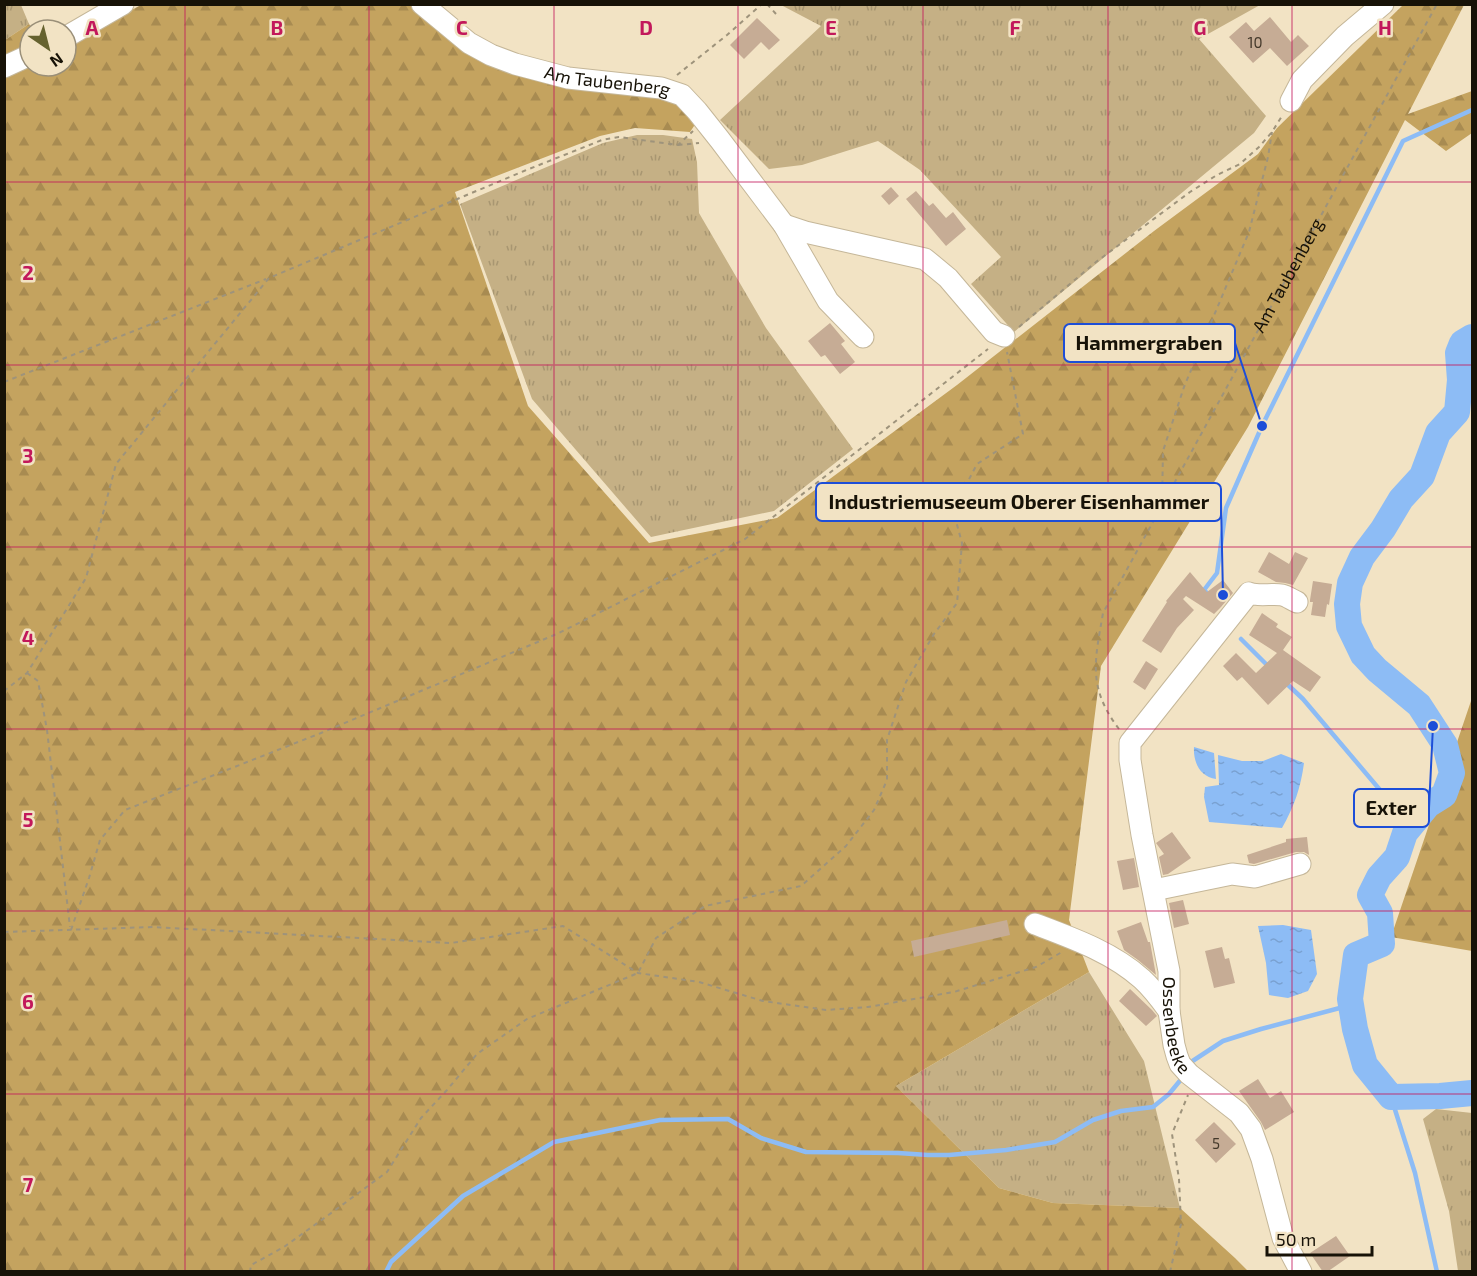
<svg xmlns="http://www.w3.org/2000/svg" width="1477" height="1276" font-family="'Exo 2',sans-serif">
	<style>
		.grass { fill: url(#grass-tufts) }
		.forest { fill: url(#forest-firs) }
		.water { fill: url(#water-ripples) }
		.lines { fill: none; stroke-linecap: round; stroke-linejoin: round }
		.stream { stroke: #8dbcf5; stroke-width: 4.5 }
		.river { stroke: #8dbcf5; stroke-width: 26 }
		.building { fill: #c6ac95 }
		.minor-casing { stroke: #c5b799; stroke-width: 23 }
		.path { stroke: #9e937b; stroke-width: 2; stroke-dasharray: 4.5 4.5; stroke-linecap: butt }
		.minor { stroke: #fff; stroke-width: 21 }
		.grid { fill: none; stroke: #c2185b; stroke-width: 1.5; stroke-opacity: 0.55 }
		.labels { text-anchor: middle; stroke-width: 5; stroke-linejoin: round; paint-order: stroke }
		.number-label { font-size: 15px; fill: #43382a }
		.street-label { font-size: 18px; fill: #171207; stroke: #f2e3c4 }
		.grid-label { font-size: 20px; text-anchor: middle; font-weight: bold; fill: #c2185b; stroke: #f2e3c4; stroke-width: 5; stroke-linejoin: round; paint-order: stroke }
		.leader { fill: none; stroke: #1d4ed8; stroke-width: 2 }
		.callout-dot { fill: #1d4ed8; stroke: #f2e3c4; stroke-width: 2 }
		.callout { fill: #f2e3c4; stroke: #1d4ed8; stroke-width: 2 }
		.callout-label { font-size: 20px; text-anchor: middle; font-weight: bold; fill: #171207 }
	</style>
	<defs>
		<pattern id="grass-tufts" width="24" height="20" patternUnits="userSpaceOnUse" patternTransform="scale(1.5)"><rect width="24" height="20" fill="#c5b085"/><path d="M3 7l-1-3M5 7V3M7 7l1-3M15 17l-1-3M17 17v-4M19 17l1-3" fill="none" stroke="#a89671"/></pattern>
		<pattern id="forest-firs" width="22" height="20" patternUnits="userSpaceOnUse" patternTransform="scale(1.5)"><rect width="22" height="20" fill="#c4a35f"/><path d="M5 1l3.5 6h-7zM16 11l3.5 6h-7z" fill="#a88b51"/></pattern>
		<pattern id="water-ripples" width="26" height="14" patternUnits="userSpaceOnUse" patternTransform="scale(1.5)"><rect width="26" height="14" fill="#8dbcf5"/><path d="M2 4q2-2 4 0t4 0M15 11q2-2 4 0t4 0" fill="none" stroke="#79a1d1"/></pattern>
	</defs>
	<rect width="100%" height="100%" fill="#f2e3c4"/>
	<path class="grass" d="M5 5H21L29 24 5 40Z
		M781 5H1260L1199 39 1266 116 1254 133 1014 332 971 284 1001 257 920 170 878 141 802 165 769 169 720 120 821 26Z
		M637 135H663L692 139 697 162 699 213 766 328 853 449 774 511 651 537 532 399 460 204 603 143Z
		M1089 972 1144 1061 1180 1208 1053 1203 999 1188 896 1086Z
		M1436 1109 1472 1113V1271H1458L1449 1211 1423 1119Z"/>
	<path class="forest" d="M141 5H416L467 46 659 92 696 116 694 126 690 132 635 128 600 136 455 192 528 406 649 543 777 518 957 385 1154 231 1258 154 1277 128 1403 5H1464L1408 114 1472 91V133L1446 151 1405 120 1248 427 1101 666 1069 920 1089 972 896 1086 999 1188 1053 1203 1180 1208 1235 1258 1248 1271 5 1272V40L29 24 34 30H30V66H66V45Z
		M1472 698V951L1391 937Z"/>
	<path class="water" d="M1194 747 1214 753 1216 779C1200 777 1193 762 1194 747Z
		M1281 754 1304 763C1301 787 1294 807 1282 828L1209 822 1204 797 1205 787 1219 785 1218 755 1242 761H1263Z
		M1283 925 1311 930 1317 974 1308 991 1288 998 1269 995 1266 963 1258 926Z"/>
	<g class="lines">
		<path class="stream" d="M1206 592 1204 590 1217 573 1226 508 1262 426 1403 141 1472 110
			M1241 639 1269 667
			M1286 683 1303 699 1386 797 1405 833
			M1188 1064 1223 1041 1261 1029 1351 1005
			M1391 1097 1415 1173 1437 1272
			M386 1272 391 1262 463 1196 554 1142 660 1120 728 1119 761 1138 806 1152 898 1153 928 1155H949L1006 1150 1055 1142 1093 1120 1121 1111 1153 1107 1169 1094 1183 1077"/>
		<path class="river" d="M1472 337 1462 343 1458 353 1460 380 1457 412 1438 433 1422 476 1401 499 1383 529 1362 557 1350 583 1347 604 1349 626 1363 655 1377 670 1419 705 1445 745 1452 773 1444 795 1428 805 1405 833 1397 857 1379 877 1370 895 1380 913 1382 944 1356 955 1350 999 1355 1029 1365 1065 1391 1097 1440 1096 1472 1093"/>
	</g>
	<path class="building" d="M1270 17 1291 42 1298 35 1309 46 1287 66 1270 48 1253 63 1229 37 1246 22 1254 31Z
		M757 18 780 40 769 50 761 42 744 59 730 45Z
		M891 187 899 196 889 205 881 196Z
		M916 191 929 206 933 203 946 218 953 212 966 229 946 246 906 199Z
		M830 323 845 341 841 344 855 362 840 374 825 355 821 357 808 341Z
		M1269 552 1289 564 1295 552 1308 558 1293 585 1285 583 1276 582 1258 572Z
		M1190 572 1207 592 1223 580 1233 593 1221 607 1214 614 1186 596 1183 599 1194 610 1177 628 1161 653 1142 641 1167 602 1166 601Z
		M1313 581 1332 584 1329 605 1327 604 1325 617 1311 615 1313 602H1310V600Z
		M1262 613 1278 624 1276 627 1292 637 1283 650 1321 677 1310 692 1293 681 1268 705 1242 677 1237 681 1223 666 1236 653 1256 673 1277 653 1249 635Z
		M1146 661 1158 669 1145 690 1133 682Z
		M1172 832 1191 858 1168 874 1163 875 1159 857 1164 854 1156 843Z
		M1307 837 1309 855 1304 852H1296L1254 864 1249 863 1247 855 1286 842V839Z
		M1134 858 1139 887 1123 890 1117 861Z
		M1183 900 1189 924 1174 928 1169 903Z
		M1007 920 1010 935 914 957 911 941Z
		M1141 922 1148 942H1150L1156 975 1138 960 1124 950 1117 931Z
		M1222 947 1225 959 1229 958 1235 983 1214 988 1205 951Z
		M1130 989 1152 1010 1157 1016 1146 1026 1119 1001Z
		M1258 1079 1270 1098 1281 1091 1294 1112 1265 1130 1261 1122 1239 1091Z
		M1214 1122 1236 1144 1216 1163 1195 1140Z
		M1336 1236 1350 1256 1327 1272H1323L1310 1253Z"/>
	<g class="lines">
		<g class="minor-casing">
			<g id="minor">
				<path id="s2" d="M422 4 469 43 491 55 515 64 568 78 661 88 682 95 697 111 720 140 784 225 828 301 863 337"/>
				<path d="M66 37 123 4"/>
				<path d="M4 67 30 55"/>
				<path d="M1291 101 1302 80 1345 36 1383 4"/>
				<path d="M784 225 805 232 925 259 948 278 994 332 1004 336"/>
				<path id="s3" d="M1297 602C1292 600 1287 596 1282 595 1271 593 1260 597 1249 593L1130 743V760L1142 835 1169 971V1011L1174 1045 1177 1056 1180 1064 1189 1074 1239 1113 1251 1129 1262 1159 1283 1238 1301 1272"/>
				<path d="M1154 890 1232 874 1255 877 1300 864"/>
				<path d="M1035 924C1072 938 1112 952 1142 979 1152 988 1161 1000 1169 1011"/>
			</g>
		</g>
		<g class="path">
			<path d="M767 4 776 14"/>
			<path d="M677 75 727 35 762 4"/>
			<path d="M678 145 699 143"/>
			<path d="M1019 327 1096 262 1190 192 1217 175 1240 164 1259 147 1272 132 1282 116"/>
			<path d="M4 382 266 279"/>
			<path d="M1162 503 1163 451 1184 387 1249 232 1268 157 1272 132"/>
			<path d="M27 673 38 681 47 730 70 927"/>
			<path d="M4 691 27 673 86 578 116 464 269 278 524 171 602 140 619 137 678 145 693 131"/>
			<path id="s1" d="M1119 729C1087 687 1095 660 1103 613L1437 4"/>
			<path d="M71 930 89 878 100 840 125 810 321 733 559 633 745 539 988 349"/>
			<path d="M4 932 153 927 451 943 563 926 638 973 699 982 763 1001 826 1010 868 1007 954 992 1036 967 1062 952"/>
			<path d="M250 1272 251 1265 284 1247 323 1219 387 1172 421 1118 447 1090 477 1054 527 1019 638 973 656 938 705 906 801 886 846 846 874 810 887 780V740L906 682 934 634 957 603 962 543 953 510 977 464 1023 434 1007 352"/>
			<path d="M1170 1272 1181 1224 1179 1179 1172 1134 1188 1095"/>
		</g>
		<use href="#minor" class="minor"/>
	</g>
	<path class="grid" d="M185 4V1272M369 4V1272M554 4V1272M738 4V1272M923 4V1272M1108 4V1272M1292 4V1272M4 182H1472M4 365H1472M4 547H1472M4 729H1472M4 911H1472M4 1094H1472"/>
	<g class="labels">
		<g class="number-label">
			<text x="1255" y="48">10</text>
			<text x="1216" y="1149">5</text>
		</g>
		<g class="street-label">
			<text dy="6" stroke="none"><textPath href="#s2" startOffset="206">Am Taubenberg</textPath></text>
			<text dy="6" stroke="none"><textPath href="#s1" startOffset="507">Am Taubenberg</textPath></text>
			<text dy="6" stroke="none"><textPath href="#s3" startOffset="528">Ossenbeeke</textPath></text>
		</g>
	</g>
	<g class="grid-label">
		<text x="92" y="35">A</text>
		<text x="277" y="35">B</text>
		<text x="462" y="35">C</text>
		<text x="646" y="35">D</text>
		<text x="831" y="35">E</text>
		<text x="1015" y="35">F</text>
		<text x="1200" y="35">G</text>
		<text x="1385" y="35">H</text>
		<text x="28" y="280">2</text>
		<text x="28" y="463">3</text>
		<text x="28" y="645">4</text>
		<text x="28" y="827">5</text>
		<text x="28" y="1009">6</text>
		<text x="28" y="1192">7</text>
	</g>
	<path class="leader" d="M1262 426L1235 343M1223 595L1221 502M1433 726L1429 808"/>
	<g class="callout-dot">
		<circle cx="1262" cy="426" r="6"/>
		<circle cx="1223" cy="595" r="6"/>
		<circle cx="1433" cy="726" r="6"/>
	</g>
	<g class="callout">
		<rect x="1064" y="324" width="171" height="38" rx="6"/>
		<rect x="816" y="483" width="405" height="38" rx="6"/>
		<rect x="1354" y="789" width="75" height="38" rx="6"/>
	</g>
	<g class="callout-label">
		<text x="1149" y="350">Hammergraben</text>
		<text x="1019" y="509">Industriemuseeum Oberer Eisenhammer</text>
		<text x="1391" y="815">Exter</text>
	</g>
	<rect width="1477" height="1276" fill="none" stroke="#171207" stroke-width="12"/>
	<g transform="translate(48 48) rotate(145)"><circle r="28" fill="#f2e3c4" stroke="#9a8f78" stroke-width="1.5"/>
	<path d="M0-4.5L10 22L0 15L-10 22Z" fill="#66622f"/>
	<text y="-9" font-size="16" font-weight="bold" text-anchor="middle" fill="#171207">N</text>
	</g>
	<path d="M1267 1246v9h105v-9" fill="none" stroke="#171207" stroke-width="3"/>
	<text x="1276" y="1246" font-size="18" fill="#171207" stroke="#f2e3c4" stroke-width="4.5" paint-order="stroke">50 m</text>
</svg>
